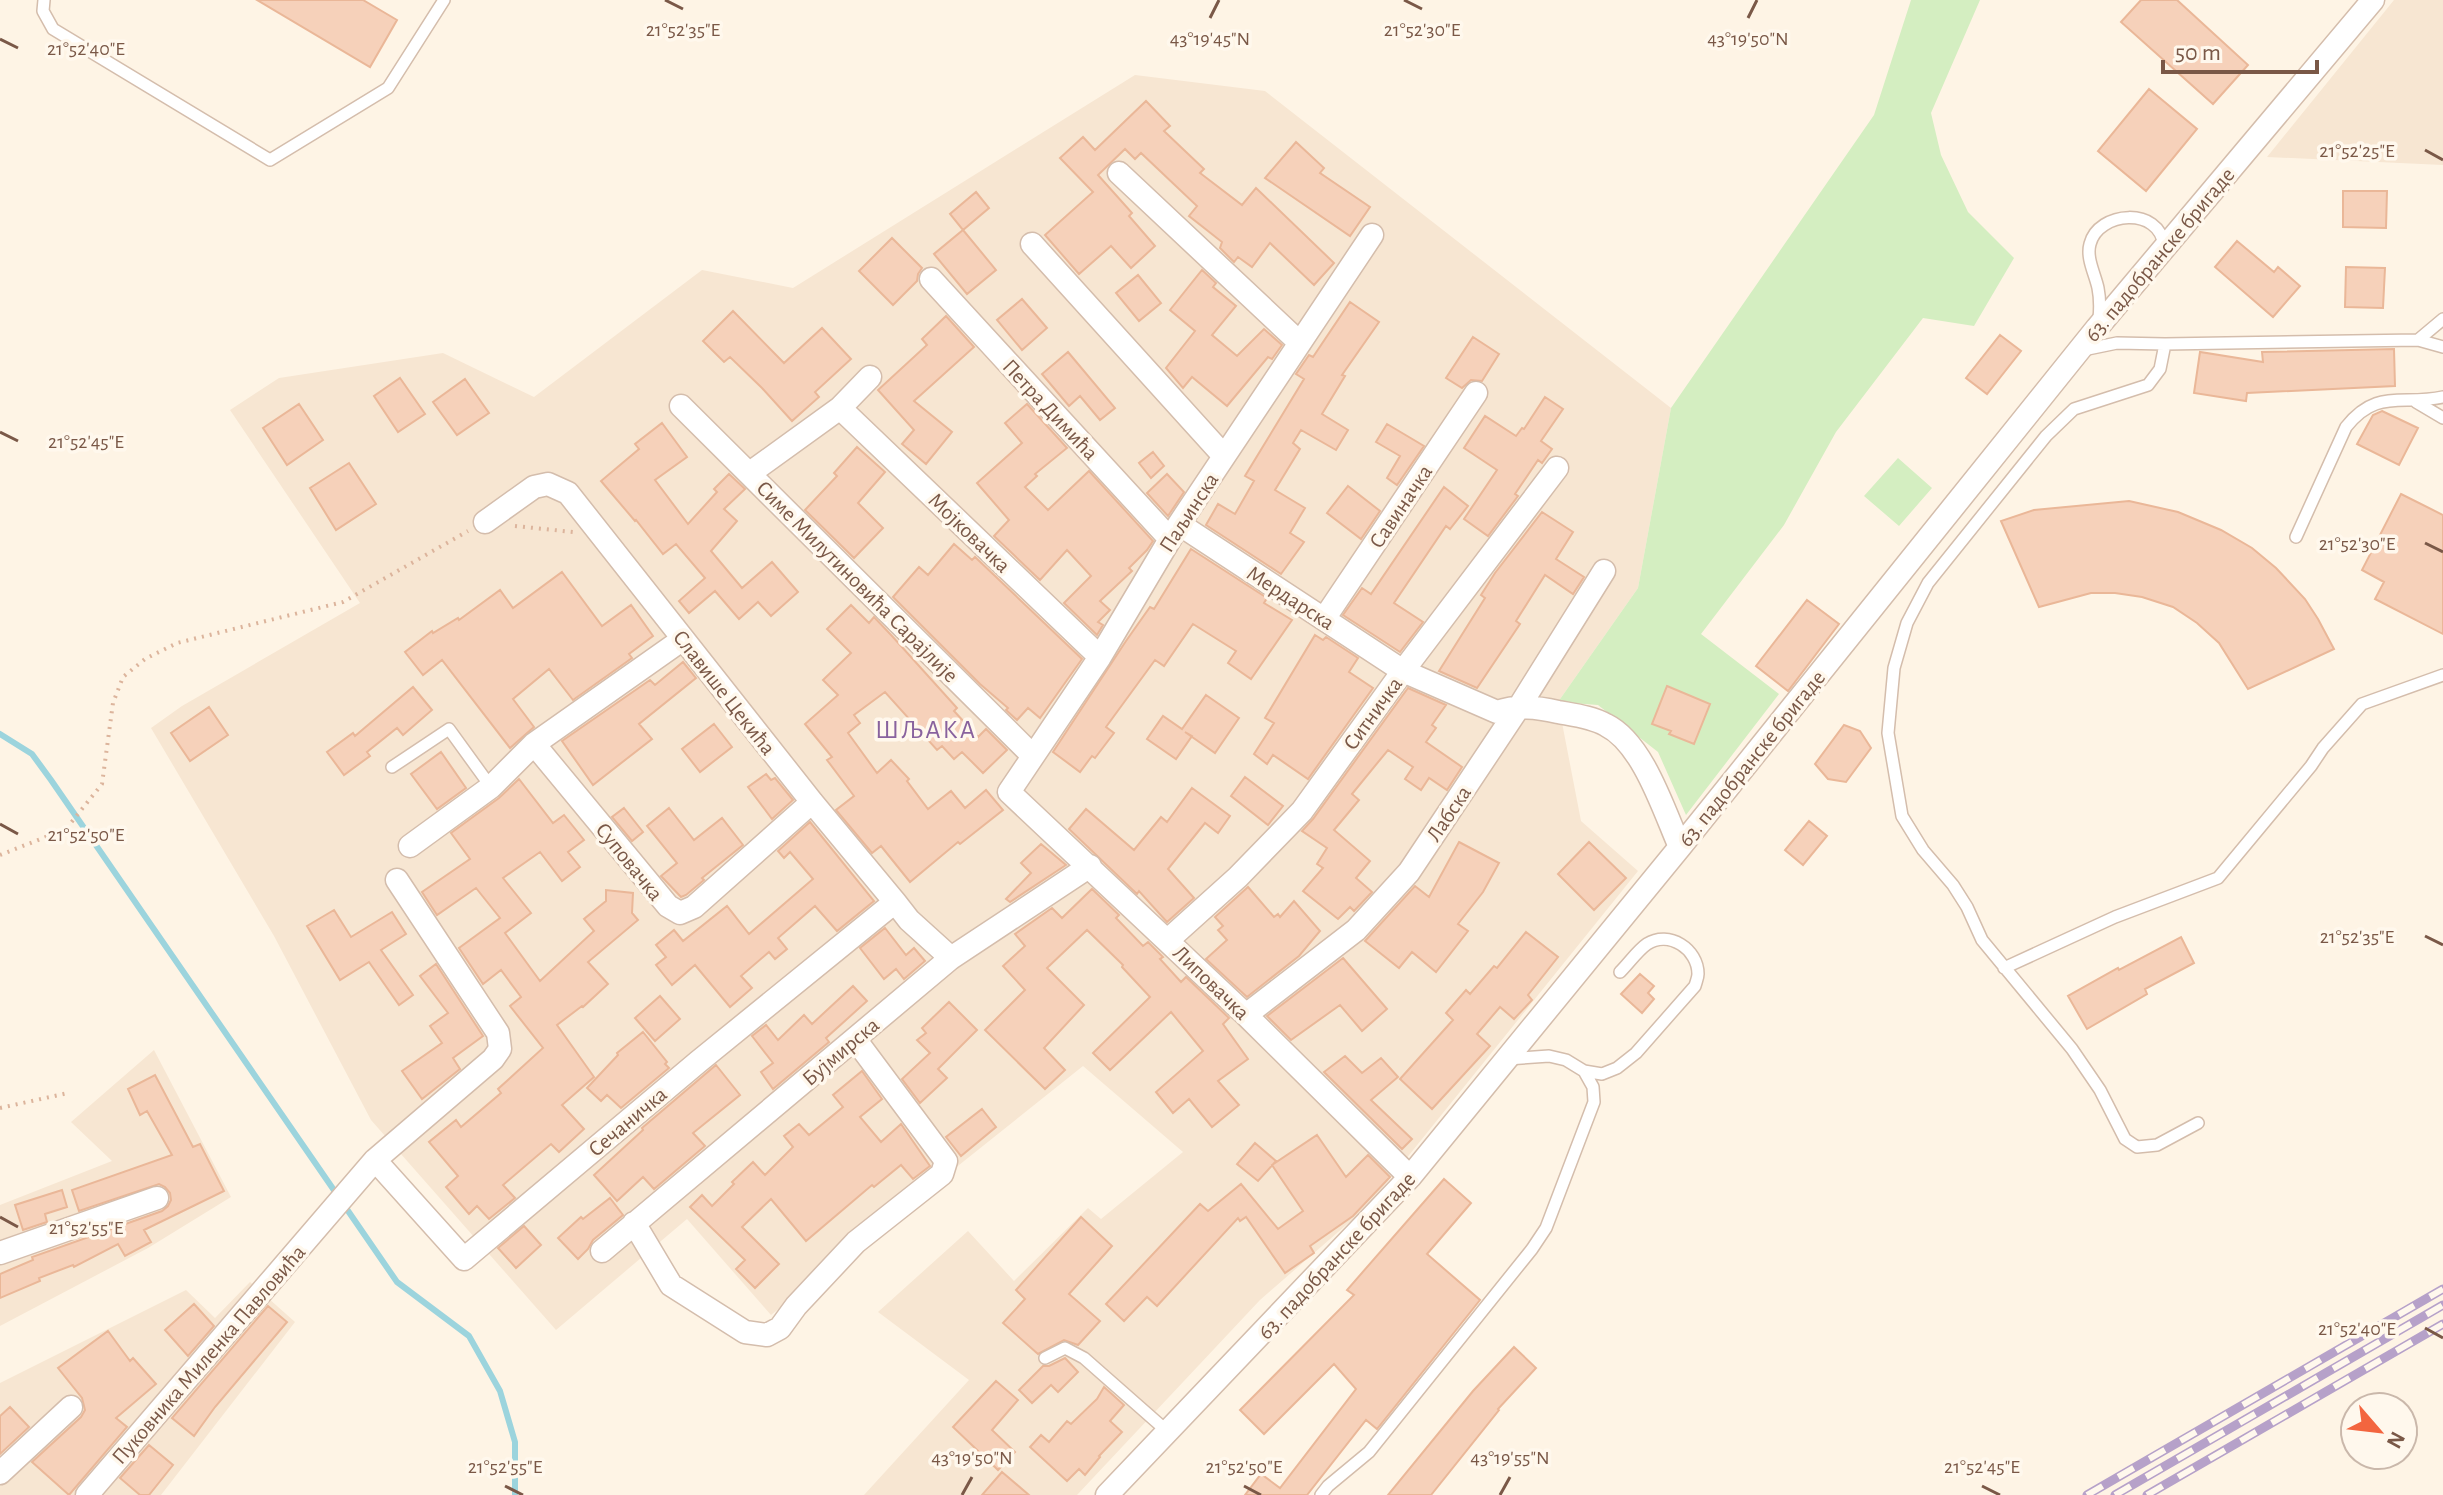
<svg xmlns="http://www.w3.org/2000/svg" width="2443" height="1495" font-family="'Alegreya Sans',sans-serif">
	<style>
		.residential { fill: #f7e6d2 }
		.green { fill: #d4eec1 }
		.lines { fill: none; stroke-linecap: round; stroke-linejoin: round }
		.stream { stroke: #9cd4dd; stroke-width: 6 }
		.building { fill: #f6d1ba; stroke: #eab798; stroke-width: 2 }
		.service-casing { stroke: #d4bdac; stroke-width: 14 }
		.minor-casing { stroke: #d4bdac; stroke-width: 25 }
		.path { stroke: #dcb49c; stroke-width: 4; stroke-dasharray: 2 6; stroke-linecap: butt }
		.service { stroke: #fff; stroke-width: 11 }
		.minor { stroke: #fff; stroke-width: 22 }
		.rail-casing { stroke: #b6a1c9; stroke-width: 9 }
		.rail { stroke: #fff8ed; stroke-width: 6; stroke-dasharray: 18; stroke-linecap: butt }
		.ticks { fill: none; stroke: #7a5847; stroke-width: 3 }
		.labels { text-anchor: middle; stroke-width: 7; stroke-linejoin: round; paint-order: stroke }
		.street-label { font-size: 22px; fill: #7a5847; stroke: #fff8ed }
		.quarter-label { font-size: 26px; letter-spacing: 2px; fill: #89629e; stroke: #fff8ed }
		.ticks-label { font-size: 20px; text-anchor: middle; fill: #7a5847; stroke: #fff8ed; stroke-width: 7; stroke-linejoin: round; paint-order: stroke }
	</style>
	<rect width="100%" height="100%" fill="#fef4e5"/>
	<path class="residential" d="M2394 0H2443V165L2267 157Z
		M1135 75 1265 91 1671 408 1638 588 1558 702 1581 821 1638 871 1368 1206 1260 1300 1077 1495H864L969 1380 878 1312 968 1231 1014 1281 1088 1208 1101 1219 1183 1152 1083 1066 771 1315 687 1219 556 1330 371 1120 274 936 151 728 182 706 360 603 230 410 279 378 443 353 534 397 702 270 793 288Z
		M154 1050 231 1197 148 1248 0 1326V1205L112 1161 71 1122Z
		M250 1282 295 1322 161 1495H0V1383L186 1290 215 1318Z"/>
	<path class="green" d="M1911 0H1980L1931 113 1941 155 1968 212 2014 258 1974 326 1923 318 1836 432 1784 525 1701 634 1779 694 1686 815 1658 752 1598 705 1558 702 1638 588 1671 408 1874 115Z
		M1898 458 1932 488 1899 526 1864 496Z"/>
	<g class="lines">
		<path class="stream" d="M0 734 32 754 51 780 338 1196
			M344 1205 397 1282 469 1336 500 1391 515 1442V1495"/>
	</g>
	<path class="building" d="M257 0H363L397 20 370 67Z
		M2141 0H2177L2248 65 2213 104 2121 22Z
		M2149 89 2197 129 2146 191 2098 151Z
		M1146 101 1170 126 1164 131 1204 169 1200 173 1242 205 1256 188 1334 263 1314 285 1270 243 1252 267 1238 257 1234 262 1220 248 1222 242 1189 216 1197 206 1141 153 1135 159 1125 149 1098 175 1132 213 1129 216 1155 246 1131 268 1111 246 1079 274 1045 235 1093 192 1060 158 1083 137 1095 150Z
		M1296 142 1324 168 1320 173 1370 207 1350 236 1265 178Z
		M2343 191H2387L2386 228 2343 227Z
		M976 192 989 208 963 230 950 214Z
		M963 230 996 270 967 294 934 254Z
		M892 238 922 268 918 274 917 281 893 305 859 271Z
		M2237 241 2274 272 2278 267 2300 286 2273 317 2215 267Z
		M2346 267 2385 268 2383 308 2345 307Z
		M1202 270 1216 283 1213 287 1236 306 1212 335 1237 356 1264 329 1282 345 1272 359 1268 357 1227 406 1192 377 1183 388 1166 368 1195 331 1170 310Z
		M1138 275 1161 303 1139 321 1116 293Z
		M1022 299 1047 328 1022 350 997 320Z
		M1350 302 1379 322 1342 375 1345 376 1322 414 1348 430 1336 450 1301 430 1293 443 1300 449 1275 490 1305 508 1290 533 1304 542 1281 574 1206 525 1218 504 1235 514 1254 481 1245 476 1304 379 1296 374 1309 355 1313 357Z
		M733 311 784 363 822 328 851 359 815 392 819 397 792 421 762 388 730 357 724 362 703 341Z
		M946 316 974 347 914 401 952 432 926 464 902 444 914 430 878 390 927 345 922 339Z
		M2000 335 2021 351 1987 394 1966 378Z
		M1473 337 1499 354 1482 381 1471 380 1462 388 1446 378Z
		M2394 349 2395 386 2247 393 2246 401 2194 393 2200 352 2263 362 2262 352Z
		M1068 352 1115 408 1100 420 1080 396 1069 406 1042 374Z
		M400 378 425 414 398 432 374 396Z
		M465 379 489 413 457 435 433 402Z
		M1545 397 1563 409 1541 441 1552 449 1542 463 1538 460 1515 494 1518 496 1488 536 1464 519 1497 470 1464 448 1485 416 1516 436 1522 428 1524 429Z
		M299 404 323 440 287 465 263 428Z
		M1027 404 1067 448 1035 474 1037 476 1025 487 1048 510 1089 471 1153 541 1147 550 1129 568 1132 571 1100 601 1110 610 1098 622 1103 625 1097 635 1064 603 1091 576 1067 550 1040 580 994 536 1009 520 977 483 1022 443 1005 423Z
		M2382 411 2418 428 2399 465 2357 444 2373 415Z
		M662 423 687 457 655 480 688 524 717 492 714 489 729 474 745 489 724 509 737 521 711 551 742 588 772 562 798 592 771 616 758 602 739 619 715 591 689 613 679 601 705 578 676 544 663 554 636 520 635 521 601 481 639 449 635 444Z
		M1387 424 1424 446 1397 485 1387 478 1400 456 1376 442Z
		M857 447 885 472 858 503 883 528 854 558 805 510 837 476 834 473Z
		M1153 452 1164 466 1151 478 1139 463Z
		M349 463 376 504 336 530 310 488Z
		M1167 474 1184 492 1168 516 1147 493Z
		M1348 486 1380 511 1361 539 1327 513Z
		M1444 487 1468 506 1450 529 1446 526 1394 603 1423 622 1400 652 1343 615 1362 588 1371 594Z
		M2401 494 2443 515V634L2375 599 2384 582 2362 570Z
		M2129 501 2178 512 2221 530 2252 548 2276 568 2305 599 2318 619 2334 649 2248 689 2219 643 2197 623 2173 607 2142 597 2115 593H2091L2039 607 2001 521 2034 510Z
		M1542 512 1573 532 1556 559 1584 577 1573 594 1545 575 1516 621 1520 624 1477 688 1439 671 1485 598 1481 595 1495 573Z
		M954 544 972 560 975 557 1082 659 1040 718 1028 708 1017 720 1006 710 1008 708 980 684 893 597 919 567 928 575Z
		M1191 549 1267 598 1264 603 1292 620 1251 679 1228 663 1236 651 1193 624 1164 666 1155 660 1106 727 1114 733 1095 758 1092 756 1080 772 1053 752 1126 641 1150 607 1154 609Z
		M562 572 602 626 631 605 653 636 629 654 632 658 573 700 549 669 513 699 534 727 510 748 442 660 423 675 405 652 432 631 433 633 458 618 459 620 500 590 513 608Z
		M1807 600 1839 624 1788 691 1756 666Z
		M851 605 869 623 874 617 892 636 957 708 954 711 978 737 986 729 1007 750 983 773 962 752 954 759 942 746 937 750 885 692 854 715 860 723 848 733 877 773 891 760 909 779 907 781 928 809 951 791 965 808 986 790 1003 810 960 844 958 842 910 882 881 846 872 853 836 810 854 796 827 760 832 757 805 724 838 695 823 680 851 653 827 629Z
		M1315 635 1323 640 1326 637 1358 658 1349 672 1373 688 1308 779 1273 755 1267 764 1254 754 1274 723 1265 718Z
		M683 662 696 678 639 724 652 739 593 785 562 741 650 680 655 685Z
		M1667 686 1710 704 1694 744 1669 734 1671 731 1652 724Z
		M413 687 432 710 403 735 397 728 367 752 370 756 344 775 327 752 353 733 355 736Z
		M1408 688 1446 705 1432 725 1436 728 1426 742 1462 767 1447 790 1429 778 1421 790 1405 779 1413 767 1388 750 1352 794 1359 800 1334 830 1370 861 1356 878 1372 892 1354 911 1350 907 1338 919 1303 891 1323 868 1317 864 1327 848 1302 831 1313 819Z
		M1206 695 1239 718 1215 753 1185 732 1192 736 1176 759 1147 739 1163 716 1182 729Z
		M209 707 228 735 190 761 171 733Z
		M714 724 732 747 700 772 682 749Z
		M1844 725 1860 731 1871 748 1846 782 1828 779 1815 764Z
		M441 752 466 788 437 809 411 774Z
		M766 774 771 780 775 778 793 800 772 819 748 787Z
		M1245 777 1283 806 1268 825 1231 796Z
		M519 779 553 823 564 815 584 840 568 852 580 867 562 881 540 852 503 878 531 913 505 933 540 981 594 931 584 919 606 901V890L633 893 632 913 638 920 588 962 608 984 583 1007 582 1006 557 1025 594 1077 562 1105 584 1129 559 1152 551 1144 503 1185 515 1198 489 1219 477 1206 469 1214 446 1187 458 1176 429 1142 456 1120 461 1127 501 1093 498 1089 543 1048 510 1006 521 997 501 970 483 984 459 948 500 918 476 888 437 915 422 892 470 859 451 833 499 798Z
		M1192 788 1230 816 1218 833 1205 823 1168 869 1194 898 1167 922 1139 891 1137 894 1069 829 1086 809 1134 850 1161 817 1167 822Z
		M624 808 643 832 632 841 612 817Z
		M669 808 694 840 722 818 743 845 702 878 704 880 686 895 681 897 661 876 677 863 647 826Z
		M1809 821 1827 836 1803 865 1785 850Z
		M810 822 874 901 837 931 815 906 778 938 787 949 775 959 769 952 741 976 752 988 730 1007 695 965 672 985 656 965 666 957 656 945 674 930 683 941 727 906 749 934 813 879 790 852 784 858 778 851Z
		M1459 842 1499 863 1483 892 1458 924 1468 931 1436 972 1412 952 1399 968 1365 941 1415 886 1429 897Z
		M1589 842 1626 878 1594 910 1558 874Z
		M1041 844 1066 865 1010 902 1006 899 1031 873 1021 863Z
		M1248 887 1274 917 1278 914 1280 917 1294 901 1320 931 1299 956 1247 997 1206 959 1227 940 1218 930 1223 926 1215 917Z
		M1092 889 1119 915 1116 918 1143 946 1148 942 1163 957 1160 959 1181 982 1186 977 1229 1018 1223 1024 1248 1059 1218 1081 1239 1105 1212 1127 1189 1099 1173 1113 1156 1092 1203 1051 1171 1012 1110 1070 1093 1053 1150 997 1122 967 1123 965 1087 930 1047 968 1084 1005 1044 1048 1065 1070 1045 1089 985 1030 1025 990 1003 966 1025 946 1015 934 1052 908 1062 918Z
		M334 910 351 937 392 912 406 934 381 950 413 995 399 1005 369 962 340 980 307 926Z
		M885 928 906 955 914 948 925 961 904 979 896 969 884 979 860 948Z
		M1526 932 1558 957 1528 995 1532 1000 1514 1019 1500 1007 1477 1034 1490 1046 1432 1109 1400 1079 1453 1020 1446 1013 1466 990 1470 994 1494 966 1497 968Z
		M2181 937 2194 963 2145 989 2147 994 2087 1029 2068 996 2118 968 2119 970Z
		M1343 958 1387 1009 1362 1031 1340 1005 1291 1040 1267 1016Z
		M436 964 483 1036 453 1058 460 1069 422 1099 402 1071 442 1043 430 1026 448 1013 420 976Z
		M1640 974 1654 986 1648 993 1654 999 1642 1013 1621 994Z
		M853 986 867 1001 826 1038 829 1042 773 1089 761 1072 773 1063 752 1036 766 1025 778 1040 804 1015 812 1024Z
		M660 996 680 1019 655 1041 635 1018Z
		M949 1002 977 1030 938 1069 947 1078 920 1103 902 1079 930 1053 917 1040 926 1033 922 1028Z
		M643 1032 667 1062 665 1064 669 1068 621 1108 607 1095 601 1101 587 1088 618 1055 617 1053Z
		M1345 1056 1362 1073 1381 1058 1398 1077 1371 1100 1412 1139 1402 1149 1324 1072Z
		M716 1065 740 1095 693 1133 705 1146 654 1189 643 1177 617 1201 594 1175 643 1130 642 1128Z
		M862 1071 882 1099 860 1117 881 1142 901 1124 930 1166 913 1179 901 1165 874 1187 872 1185 806 1241 771 1199 742 1227 779 1264 755 1288 736 1269 745 1260 690 1207 702 1195 712 1206 734 1184 732 1182 753 1162 765 1175 793 1147 784 1136 799 1124 809 1135 843 1107 833 1095Z
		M155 1075 193 1147 200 1144 224 1191 144 1230 151 1242 125 1256 118 1244 74 1267 73 1265 39 1278 40 1281 0 1298V1274L33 1260 32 1257 162 1211 168 1206 171 1200 170 1193 165 1187 159 1184 79 1211 72 1190 172 1155 147 1111 140 1115 128 1089Z
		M982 1109 996 1127 961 1156 946 1137Z
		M1317 1135 1346 1177 1368 1155 1390 1177 1353 1216 1310 1246 1314 1253 1285 1273 1246 1217 1240 1221 1238 1218 1157 1306 1147 1297 1124 1321 1106 1304 1200 1204 1208 1211 1241 1184 1278 1229 1303 1211 1272 1165Z
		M1255 1143 1276 1161 1258 1181 1237 1164Z
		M1444 1179 1471 1203 1427 1254 1480 1300 1377 1429 1366 1420 1307 1495H1245L1261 1474 1280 1488 1356 1389 1334 1364 1264 1434 1240 1410 1354 1295 1347 1290Z
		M62 1190 67 1207 45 1214 47 1222 23 1230 15 1205Z
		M610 1198 623 1215 593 1240 588 1249 578 1259 558 1238 581 1217 583 1219Z
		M1081 1217 1112 1246 1069 1294 1100 1321 1078 1345 1064 1340 1038 1354 1003 1323 1025 1299 1016 1290Z
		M524 1226 541 1245 516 1268 498 1248Z
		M194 1304 214 1326 188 1356 165 1330Z
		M268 1306 287 1322 215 1407 194 1436 172 1418Z
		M108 1331 130 1361 133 1358 156 1384 116 1418 127 1427 69 1495 32 1462 81 1417 85 1410 82 1398 58 1368Z
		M1514 1347 1536 1368 1498 1409 1499 1410 1431 1495H1388L1473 1391Z
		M1065 1358 1078 1372 1058 1392 1051 1385 1032 1403 1019 1390 1043 1366H1049Z
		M996 1381 1018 1400 992 1430 1015 1452 998 1470 953 1427Z
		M1104 1387 1124 1405 1110 1421 1122 1432 1099 1456 1100 1457 1085 1475 1079 1469 1067 1481 1030 1447 1041 1435 1049 1442 1067 1421 1071 1424 1097 1399Z
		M10 1407 29 1427 0 1454V1416Z
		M149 1445 173 1465 149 1495H140L120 1478Z
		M1002 1472 1029 1495H982Z"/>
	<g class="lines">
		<g class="service-casing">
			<path id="service" d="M44 0 43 11 53 29 270 160 388 88 444 0
				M2099 319C2100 309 2100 298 2098 288 2095 274 2086 258 2090 244 2098 211 2160 206 2164 246
				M2418 340 2443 319
				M2165 344 2160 369 2148 385 2074 409 2046 436 1928 583 1907 623 1894 668 1888 733 1902 816 1923 850 1953 885 1967 907 1982 940 2072 1049 2100 1090 2125 1139 2137 1147 2157 1145 2198 1123
				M2083 350 2117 343 2165 344 2418 340 2443 347
				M2416 402 2443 418
				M2296 537 2346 427C2377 388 2401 406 2443 397
				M392 767 449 729 491 787
				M2004 968 2115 917 2218 878 2311 766 2323 748 2362 704 2443 675
				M1507 1059 1549 1056 1566 1060 1584 1071 1602 1074 1617 1068 1636 1053 1695 986C1696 982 1698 978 1698 974 1698 949 1669 930 1647 944 1638 950 1629 963 1620 972
				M1045 1358 1065 1348 1084 1358 1168 1432
				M1321 1495 1328 1486 1369 1452 1532 1249 1546 1228 1594 1102 1593 1087 1584 1071"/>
		</g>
		<g class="minor-casing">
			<path id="minor" d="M1119 173 1300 343
				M1372 235 1179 524 1100 657 1009 792 1246 1015 1410 1177
				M1032 244 1224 456
				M931 279 1170 539
				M681 406 1033 756
				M840 408 1100 657
				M750 473 840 408 870 377
				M485 522 534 487 548 484 568 493 812 802 895 902 909 920 951 958
				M1179 524 1403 671 1497 712C1517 705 1536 707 1558 712 1574 715 1592 717 1606 725 1643 743 1664 811 1680 847
				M1324 619 1476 393
				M534 744 668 906 680 913 694 907 812 802
				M410 846 491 787 534 744 683 639
				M1168 940 1238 877 1302 811 1403 671 1557 468
				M1246 1015 1356 930 1409 872 1519 707 1604 571
				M375 1160 464 1259 698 1062 895 902
				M634 1223 671 1285 745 1332 767 1335 780 1328 796 1306 856 1242 942 1174 946 1161 855 1039
				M602 1251 951 958 1090 866
				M0 1253 157 1198
				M0 1473 71 1407
				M87 1495 375 1160 493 1059 500 1049 498 1033 397 880
				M1107 1495 1410 1177 1680 847 2097 328 2373 0"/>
		</g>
		<path class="path" d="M515 526 573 532
			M0 855 66 829 102 784 113 703 123 677 145 659 177 643 343 602 468 531
			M0 1108 68 1093"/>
		<use href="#service" class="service"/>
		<use href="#minor" class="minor"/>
		<g class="rail-casing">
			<path id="rail" d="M2087 1495 2443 1289
				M2115 1495 2443 1305
				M2147 1495 2443 1324"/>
		</g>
		<use href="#rail" class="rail"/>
	</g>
	<path class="ticks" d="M665 0 683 9M1404 0 1422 9M1210 18 1219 0M1748 18 1757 0M0 39 18 48M2425 150 2443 160M0 432 18 441M2425 543 2443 552M0 824 18 834M2425 936 2443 945M0 1217 18 1227M2425 1328 2443 1338M505 1486 523 1495M1244 1486 1261 1495M1982 1486 2000 1495M962 1495 972 1477M1500 1495 1510 1477"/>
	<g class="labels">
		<g class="street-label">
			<text transform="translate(2159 254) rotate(-50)" y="8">63. падобранске бригаде</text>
			<text transform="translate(1051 409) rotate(47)" y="8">Петра Димића</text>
			<text transform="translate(1400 506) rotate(-56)" y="8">Савиначка</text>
			<text transform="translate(1188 512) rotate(-57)" y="8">Паљинска</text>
			<text transform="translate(970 532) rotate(44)" y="8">Мојковачка</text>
			<text transform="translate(858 581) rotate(45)" y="8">Симе Милутиновића Сарајлије</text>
			<text transform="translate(1291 597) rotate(33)" y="8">Мердарска</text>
			<text transform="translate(725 692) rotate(52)" y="8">Славише Цекића</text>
			<text transform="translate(1372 713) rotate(-54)" y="8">Ситничка</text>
			<text transform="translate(1751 758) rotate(-51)" y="8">63. падобранске бригаде</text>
			<text transform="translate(1448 813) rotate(-56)" y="8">Лабска</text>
			<text transform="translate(630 861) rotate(51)" y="8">Суповачка</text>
			<text transform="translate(1212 982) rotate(44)" y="8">Липовачка</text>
			<text transform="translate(840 1051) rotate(-40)" y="8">Бујмирска</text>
			<text transform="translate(627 1121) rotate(-40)" y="8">Сечаничка</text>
			<text transform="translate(1336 1255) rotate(-47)" y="8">63. падобранске бригаде</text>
			<text transform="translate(208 1354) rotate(-49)" y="8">Пуковника Миленка Павловића</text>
		</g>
		<g class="quarter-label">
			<text x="926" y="738">ШЉАКА</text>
		</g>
	</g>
	<g class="ticks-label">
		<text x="683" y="36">21°52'35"E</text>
		<text x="1422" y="36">21°52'30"E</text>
		<text x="1210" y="45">43°19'45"N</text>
		<text x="1748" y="45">43°19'50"N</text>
		<text x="86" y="55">21°52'40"E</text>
		<text x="2357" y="157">21°52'25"E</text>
		<text x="86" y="448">21°52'45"E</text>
		<text x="2357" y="550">21°52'30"E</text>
		<text x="86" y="841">21°52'50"E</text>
		<text x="2357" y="943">21°52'35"E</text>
		<text x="86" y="1234">21°52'55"E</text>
		<text x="2357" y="1335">21°52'40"E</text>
		<text x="972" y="1464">43°19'50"N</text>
		<text x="1510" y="1464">43°19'55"N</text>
		<text x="505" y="1473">21°52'55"E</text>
		<text x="1244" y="1473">21°52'50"E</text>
		<text x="1982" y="1473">21°52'45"E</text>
	</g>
	<g transform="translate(2379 1431) rotate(118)"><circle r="38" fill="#fff8ed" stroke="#cab8ab" stroke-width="2"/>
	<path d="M0-6L14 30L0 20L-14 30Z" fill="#f3653f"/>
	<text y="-12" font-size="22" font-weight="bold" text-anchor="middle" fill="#7a5847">N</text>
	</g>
	<path d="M2163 60v12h154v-12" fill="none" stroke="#7a5847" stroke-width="4"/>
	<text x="2175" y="60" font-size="24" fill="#7a5847" stroke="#fff8ed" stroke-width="6" paint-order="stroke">50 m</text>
</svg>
